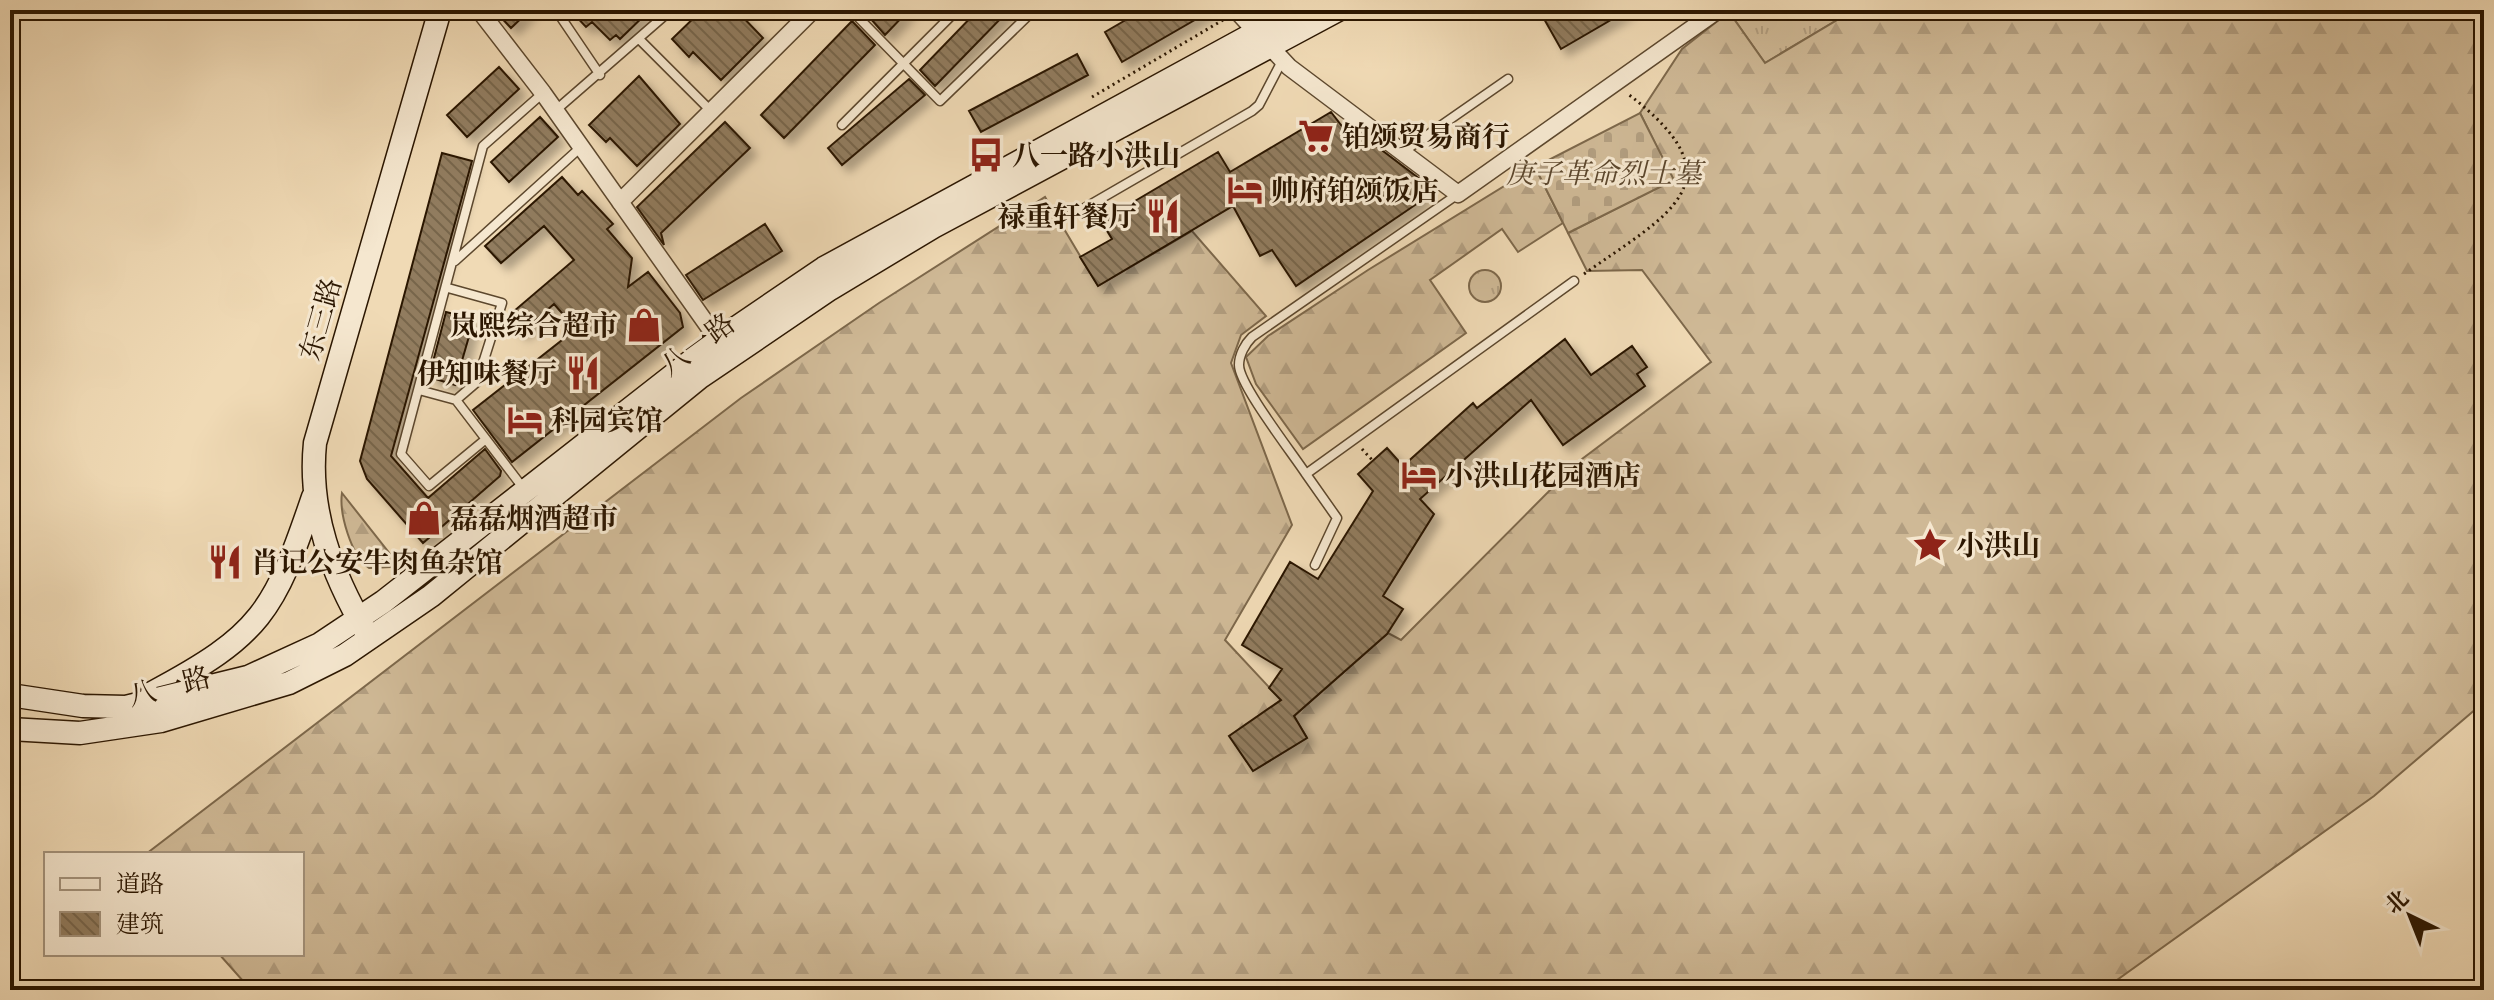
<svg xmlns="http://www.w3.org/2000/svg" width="2494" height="1000" font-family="'Sorts Mill Goudy','Noto Serif SC',serif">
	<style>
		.grass { fill: url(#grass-tufts); stroke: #7d684b; stroke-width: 2 }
		.forest { fill: url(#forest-firs); stroke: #7d684b; stroke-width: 2 }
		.cemetery { fill: url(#cemetery-stones); stroke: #7d684b; stroke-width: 2 }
		.building { fill: url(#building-back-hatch); stroke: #2b1600; stroke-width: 2; filter: url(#shadow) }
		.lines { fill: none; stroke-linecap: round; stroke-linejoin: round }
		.lane-casing { stroke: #5c472d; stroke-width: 11 }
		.street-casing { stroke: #5c472d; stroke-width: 19 }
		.secondary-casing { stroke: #2b1600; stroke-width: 25 }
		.path { stroke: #2b1600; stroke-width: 3; stroke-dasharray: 2 4; stroke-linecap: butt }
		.lane { stroke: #f5e7cf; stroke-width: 8 }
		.street { stroke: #f5e7cf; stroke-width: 16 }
		.secondary { stroke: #f5e7cf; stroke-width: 22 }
		.labels { text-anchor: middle; stroke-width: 6; stroke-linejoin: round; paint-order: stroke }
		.poi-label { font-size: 28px; font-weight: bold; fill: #2b1600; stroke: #f5e7cf; text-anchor: start }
		.park-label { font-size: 28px; font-style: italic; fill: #5c472d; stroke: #f5e7cf }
		.street-label { font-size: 28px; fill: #2b1600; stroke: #f5e7cf }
	</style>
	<defs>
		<pattern id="grass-tufts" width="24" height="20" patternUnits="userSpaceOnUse" patternTransform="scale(2)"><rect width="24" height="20" fill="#cfb996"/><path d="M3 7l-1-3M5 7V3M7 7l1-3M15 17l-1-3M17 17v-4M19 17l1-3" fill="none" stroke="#b29e80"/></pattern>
		<pattern id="forest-firs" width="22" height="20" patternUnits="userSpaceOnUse" patternTransform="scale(2)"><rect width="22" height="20" fill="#cfb996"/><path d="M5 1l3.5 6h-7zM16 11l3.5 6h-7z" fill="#b29e80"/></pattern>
		<pattern id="cemetery-stones" width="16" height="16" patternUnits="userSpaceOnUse" patternTransform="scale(2)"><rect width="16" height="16" fill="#cfb996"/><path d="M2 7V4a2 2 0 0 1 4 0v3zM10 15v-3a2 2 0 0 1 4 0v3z" fill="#b29e80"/></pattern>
		<pattern id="building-back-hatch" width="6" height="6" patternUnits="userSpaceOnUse" patternTransform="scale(2)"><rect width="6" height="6" fill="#917c5e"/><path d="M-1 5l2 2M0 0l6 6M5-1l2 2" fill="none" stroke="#77654b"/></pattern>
		<filter id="shadow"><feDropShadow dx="7" dy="7" stdDeviation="4" flood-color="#0004"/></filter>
	</defs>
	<rect width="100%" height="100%" fill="#f0dab5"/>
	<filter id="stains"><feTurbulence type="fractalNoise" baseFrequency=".0025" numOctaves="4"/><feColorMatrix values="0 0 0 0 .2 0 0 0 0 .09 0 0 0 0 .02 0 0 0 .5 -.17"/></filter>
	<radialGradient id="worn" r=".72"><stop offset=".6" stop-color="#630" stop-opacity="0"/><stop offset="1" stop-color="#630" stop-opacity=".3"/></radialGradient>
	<path class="grass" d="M1733 10H1854L1765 63 1729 12Z
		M1469 286a16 16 0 1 1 32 0a16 16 0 1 1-32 0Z"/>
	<path class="forest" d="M1854 10H1937L1939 14 1947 10H2484V702L2374 796 2103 990H251L219 954H302V854H146L741 398 879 303 1045 197 1098 286 1192 231 1266 316 1241 335 1231 363 1292 525 1225 640 1281 700 1230 736 1253 771 1307 738 1294 716 1388 633 1401 640 1578 462 1711 362 1642 270 1587 271 1568 233 1673 180 1640 113 1682 49 1729 12 1765 63Z
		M1535 167 1563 223 1518 252 1502 229 1430 280 1466 333 1303 449 1256 384 1246 357 1268 336 1368 270Z
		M342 493 394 559 391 567 369 568C351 556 339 513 342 493Z"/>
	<path class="cemetery" d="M1640 113 1674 180 1568 233 1535 167Z"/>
	<path class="building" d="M494 10H530L511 28Z
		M570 10H650L620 39 616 35 610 40 592 22 586 27Z
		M702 10H736L763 38 721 80 693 52 689 57 672 39Z
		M863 10H909L885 35Z
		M978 10H1009L935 86 920 70Z
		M1143 10H1212L1122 62 1105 32Z
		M1539 10H1628L1561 49Z
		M852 21 875 45 784 138 761 115Z
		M1077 54 1088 75 981 132 969 111Z
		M499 67 519 89 467 137 447 115Z
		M639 76 680 124 637 166 610 138 606 142 589 125Z
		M909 79 925 95 842 165 828 148Z
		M1331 112 1348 134 1354 129 1425 183 1421 201 1296 286 1272 250 1260 256 1233 206 1098 286 1080 257 1112 239 1101 221 1218 152 1230 172Z
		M540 117 558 137 509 182 491 162Z
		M725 122 750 148 661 233 664 245 637 207Z
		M442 153 472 161 391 456 428 498 485 449 501 471 500 476 423 543 367 479 360 461Z
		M562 177 578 195 582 191 613 224 607 229 632 258 628 287 648 272 680 313 683 327 512 462 473 410 576 329 554 304 521 333 507 317 574 260 544 226 501 263 485 246Z
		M765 224 782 251 703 300 686 275Z
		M446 312 474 319 455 385 429 377Z
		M1565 339 1591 375 1632 346 1647 367 1637 374 1645 386 1563 445 1531 400 1420 499 1434 514 1383 596 1403 609 1387 634 1294 716 1307 738 1253 771 1229 736 1281 700 1269 688 1282 669 1242 645 1290 562 1318 579 1373 491 1358 474 1387 448 1403 466 1473 403 1477 408Z"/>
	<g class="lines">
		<g class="lane-casing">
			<path id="lane" d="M556 10 600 75
				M851 10 940 101 1034 10
				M640 40 711 111
				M556 110 671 10
				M842 125 957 10
				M1403 152 1508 79
				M1458 194 1252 337C1245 344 1239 355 1239 365 1239 385 1293 454 1306 474L1574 281
				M1069 217 1252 111 1259 105 1282 61
				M455 261 581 147
				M448 288 502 303 477 382 456 400
				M419 390 456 400 524 489
				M486 439 429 486 401 454 483 146 543 93
				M1306 474 1337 518 1315 565"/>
		</g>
		<g class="street-casing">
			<path id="street" d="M479 10 543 93 718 340
				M1236 10 1289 67 1458 194 1718 10
				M620 202 813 10"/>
		</g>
		<g class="secondary-casing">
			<path id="secondary" d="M366 632C332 574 308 511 315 443L440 10
				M152 693C261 635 274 612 313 497
				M10 695 83 706 126 707 248 677 320 644 383 602 718 340 824 268 1297 10
				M10 729 80 733 161 721 289 683 345 655 431 596 699 378 830 289 933 227 1338 10"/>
		</g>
		<path class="path" d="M1092 97 1223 20
			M1584 274C1667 215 1743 182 1628 94
			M1362 449 1373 461"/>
		<use href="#lane" class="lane"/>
		<use href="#street" class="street"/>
		<use href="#secondary" class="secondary"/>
	</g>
	<defs>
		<g id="supermarket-bare" transform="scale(2.76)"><path d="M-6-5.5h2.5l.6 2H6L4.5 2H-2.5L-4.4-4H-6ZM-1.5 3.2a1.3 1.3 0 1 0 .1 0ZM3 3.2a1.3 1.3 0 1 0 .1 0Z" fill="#8f2418" stroke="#f5e7cf" stroke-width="2.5" paint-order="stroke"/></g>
		<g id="bus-bare" transform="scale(2.76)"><path d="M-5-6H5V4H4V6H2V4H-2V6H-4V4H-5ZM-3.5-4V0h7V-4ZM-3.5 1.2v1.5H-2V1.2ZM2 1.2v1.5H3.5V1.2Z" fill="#8f2418" stroke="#f5e7cf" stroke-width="2.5" paint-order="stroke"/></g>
		<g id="hotel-bare" transform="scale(2.76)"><path d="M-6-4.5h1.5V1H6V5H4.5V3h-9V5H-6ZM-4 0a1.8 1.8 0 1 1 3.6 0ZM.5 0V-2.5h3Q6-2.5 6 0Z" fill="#8f2418" stroke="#f5e7cf" stroke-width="2.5" paint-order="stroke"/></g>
		<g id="restaurant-bare" transform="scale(2.76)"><path d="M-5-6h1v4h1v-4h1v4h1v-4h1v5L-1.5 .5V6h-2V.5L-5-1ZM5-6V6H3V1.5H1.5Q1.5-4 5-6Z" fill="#8f2418" stroke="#f5e7cf" stroke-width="2.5" paint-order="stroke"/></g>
		<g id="shop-bare" transform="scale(2.76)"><path d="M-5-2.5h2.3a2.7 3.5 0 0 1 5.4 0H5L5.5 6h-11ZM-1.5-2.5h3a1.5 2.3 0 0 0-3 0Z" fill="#8f2418" stroke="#f5e7cf" stroke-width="2.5" paint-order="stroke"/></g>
		<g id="sight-bare" transform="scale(2.76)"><path d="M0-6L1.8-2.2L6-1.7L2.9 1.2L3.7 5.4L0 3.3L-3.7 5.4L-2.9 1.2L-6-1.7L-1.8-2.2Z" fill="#8f2418" stroke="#f5e7cf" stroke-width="2.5" paint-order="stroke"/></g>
	</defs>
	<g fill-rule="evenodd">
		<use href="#supermarket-bare" x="1316" y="136"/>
		<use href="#bus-bare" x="986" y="155"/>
		<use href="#hotel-bare" x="1245" y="190"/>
		<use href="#restaurant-bare" x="1163" y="216"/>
		<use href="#shop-bare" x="644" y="325"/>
		<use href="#restaurant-bare" x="583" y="373"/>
		<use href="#hotel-bare" x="525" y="420"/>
		<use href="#hotel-bare" x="1419" y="475"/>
		<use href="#shop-bare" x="424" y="518"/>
		<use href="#sight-bare" x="1930" y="545"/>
		<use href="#restaurant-bare" x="225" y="562"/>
	</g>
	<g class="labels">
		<g class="poi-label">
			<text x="1342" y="146">铂颂贸易商行</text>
			<text x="1012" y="165">八一路小洪山</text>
			<text x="1271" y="200">帅府铂颂饭店</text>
			<text x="1137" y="226" text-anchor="end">禄重轩餐厅</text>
			<text x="618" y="335" text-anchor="end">岚熙综合超市</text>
			<text x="557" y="383" text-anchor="end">伊知味餐厅</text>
			<text x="551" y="430">科园宾馆</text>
			<text x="1445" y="485">小洪山花园酒店</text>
			<text x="450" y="528">磊磊烟酒超市</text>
			<text x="1956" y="555">小洪山</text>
			<text x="251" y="572">肖记公安牛肉鱼杂馆</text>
		</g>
		<g class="park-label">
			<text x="1604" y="183">庚子革命烈士墓</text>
		</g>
		<g class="street-label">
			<text transform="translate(320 319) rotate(-74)" y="10">东三路</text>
			<text transform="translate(697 344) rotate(-36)" y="10">八一路</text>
			<text transform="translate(169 686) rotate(-14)" y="10">八一路</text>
		</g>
	</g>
	<rect width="2494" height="1000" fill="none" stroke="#f0dab5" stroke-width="40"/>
	<rect x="12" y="12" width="2470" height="976" fill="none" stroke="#2b1600" stroke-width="4"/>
	<rect x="20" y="20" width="2454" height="960" fill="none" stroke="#2b1600" stroke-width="2"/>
	<rect x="44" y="852" width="260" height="104" fill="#f5e7cf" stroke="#a4937c" stroke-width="2"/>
	<rect x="60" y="878" width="40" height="12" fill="#f5e7cf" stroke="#a4937c" stroke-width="2"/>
	<text x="116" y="892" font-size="24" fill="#2b1600">道路</text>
	<rect x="60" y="912" width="40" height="24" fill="url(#building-back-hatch)" stroke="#a4937c" stroke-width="2"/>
	<text x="116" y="932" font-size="24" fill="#2b1600">建筑</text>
	<g transform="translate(2410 916) rotate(317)" stroke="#f5e7cf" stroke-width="6" paint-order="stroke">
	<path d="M0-6L14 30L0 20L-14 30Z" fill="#2b1600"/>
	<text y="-12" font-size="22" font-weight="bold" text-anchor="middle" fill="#2b1600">北</text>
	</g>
	<rect width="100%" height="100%" filter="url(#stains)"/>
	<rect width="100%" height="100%" fill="url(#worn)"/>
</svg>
